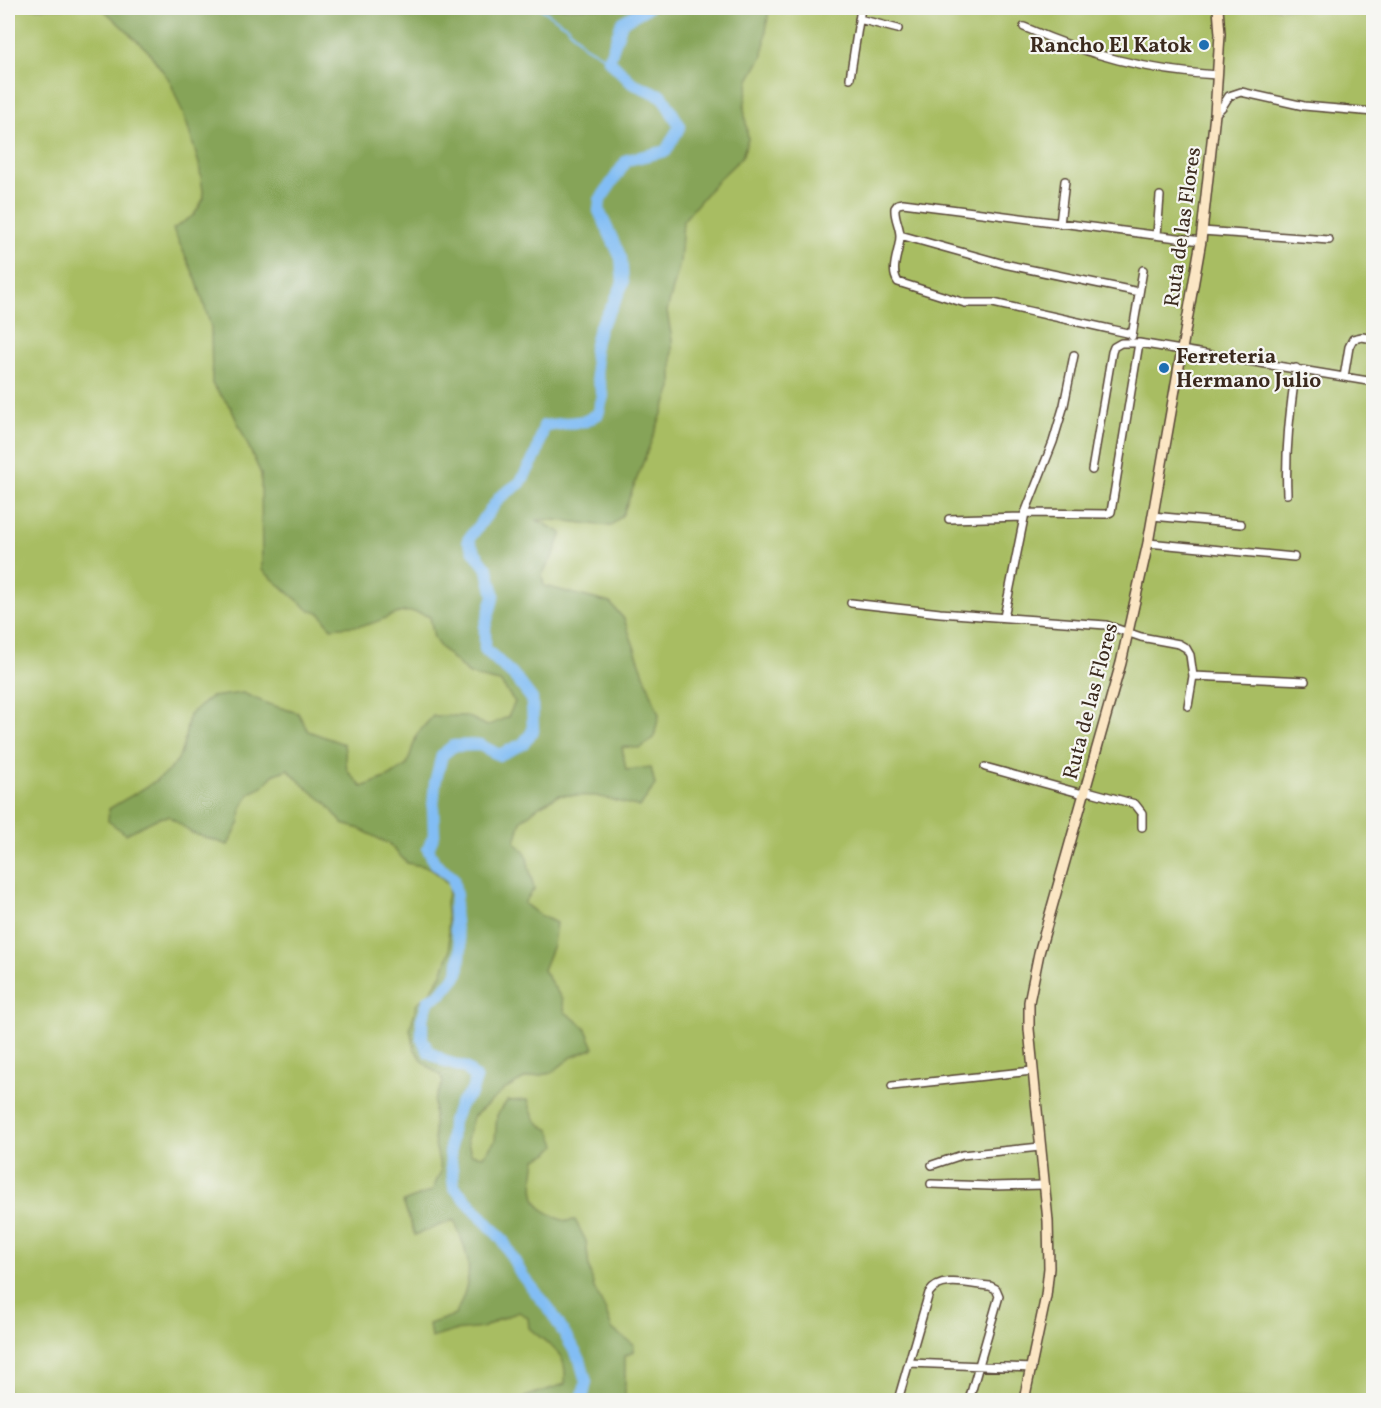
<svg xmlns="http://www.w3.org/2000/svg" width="1381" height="1408" font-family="Vollkorn,serif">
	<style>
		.green { fill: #a8bd62; stroke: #727440; stroke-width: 1.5 }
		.forest { fill: #86a458; stroke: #60673b; stroke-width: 1.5 }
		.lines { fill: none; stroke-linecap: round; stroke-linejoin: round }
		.stream { stroke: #82bdf4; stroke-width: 2 }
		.river { stroke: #82bdf4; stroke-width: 12 }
		.minor-casing { stroke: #564536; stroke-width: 10 }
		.secondary-casing { stroke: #564536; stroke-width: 12 }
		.minor { stroke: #fff; stroke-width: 7 }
		.secondary { stroke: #fbe6c4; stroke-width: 9 }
		.poi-dot { fill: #1f6fb2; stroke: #f6f6f2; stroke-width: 2 }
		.labels { text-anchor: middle; stroke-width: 4.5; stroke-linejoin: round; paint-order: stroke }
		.poi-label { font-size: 21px; font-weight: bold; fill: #3b2a1e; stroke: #f6f6f2; text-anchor: end }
		.street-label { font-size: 21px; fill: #3b2a1e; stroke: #f6f6f2 }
	</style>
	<rect width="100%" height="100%" fill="#f6f6f2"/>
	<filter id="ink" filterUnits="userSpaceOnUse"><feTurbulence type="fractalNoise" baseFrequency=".0167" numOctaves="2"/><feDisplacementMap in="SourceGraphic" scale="12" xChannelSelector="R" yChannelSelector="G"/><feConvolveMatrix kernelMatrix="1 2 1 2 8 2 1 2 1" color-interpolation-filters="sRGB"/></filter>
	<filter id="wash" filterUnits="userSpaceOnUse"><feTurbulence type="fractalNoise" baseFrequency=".008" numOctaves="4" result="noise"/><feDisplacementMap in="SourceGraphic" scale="24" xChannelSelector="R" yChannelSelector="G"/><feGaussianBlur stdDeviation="1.35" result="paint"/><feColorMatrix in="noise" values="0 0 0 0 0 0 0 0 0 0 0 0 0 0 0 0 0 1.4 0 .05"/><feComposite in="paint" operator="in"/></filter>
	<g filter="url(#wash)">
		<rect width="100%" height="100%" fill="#ede0c0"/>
		<path class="green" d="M8 8H1373V1400H8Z"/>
		<path class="forest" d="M102 8H769L763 55 749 80 744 108 748 139 742 157 716 182 683 221 680 263 667 311 672 340V388L623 514 611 526C586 525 562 518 537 520L562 533 554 554 542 575 544 586 610 603 624 619 659 715 654 737 641 748 622 747 626 770 651 767 655 785 640 807 596 796 559 795 539 806 521 821 515 842 526 854 534 889 524 903 538 914 556 923 553 945 543 970 562 999 565 1012 585 1027 594 1048 572 1057 551 1073 526 1078 504 1090 473 1117 467 1139 471 1154 483 1156 495 1141 497 1115 507 1101 528 1100C532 1115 535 1124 550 1130L556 1145 549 1153 536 1159C533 1181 527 1204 552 1215 561 1220 565 1222 575 1220L586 1241 589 1267 594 1288 605 1309 612 1329 634 1345 633 1352 625 1356V1400H523L525 1397 565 1384C568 1350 551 1348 529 1328L528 1318 519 1312 497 1320 483 1328 454 1331 431 1338 429 1324 455 1315C476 1274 470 1260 454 1220L415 1235 403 1202 432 1191 441 1171 434 1140V1101L443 1083 441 1076 425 1064 415 1050 410 1029 417 1003 429 994 442 974 450 951 446 902 450 886 431 868 407 863 389 844 360 829 343 824 325 802 303 785 288 769 273 775 263 787 250 793 241 809 240 822 228 845 192 833 169 816 158 818 126 834 108 821 109 809C126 798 168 777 177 761 185 747 186 730 189 715L211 697 243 693 268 704 298 713 308 731 344 744 347 770 362 787 390 776 407 765 417 734 433 716H467L487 726 508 717 515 702 500 682 477 677 468 673 440 647 434 638 430 617C403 605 395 616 370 624 358 627 343 626 331 628L319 612 309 610 262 570 261 474 231 408 212 384 211 327 196 279 173 229 194 215 204 198 199 164 187 124 170 81 148 51Z"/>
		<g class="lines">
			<path class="stream" d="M540 8 568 27 583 45 609 60"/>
			<path class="river" d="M582 1400 586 1382 580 1360 550 1310 522 1275 502 1239 454 1187 450 1152 452 1124 460 1104 471 1093 476 1079 466 1068 446 1062 429 1052 422 1039V1019L429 1000 442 993 458 973 461 947 456 931 454 911 456 895 453 878 434 862 428 849 434 835 433 807 435 783 442 755 453 746 480 745 499 755 523 744 533 731 532 699 516 678 485 649V627L494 595 488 570 474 551 468 540 500 497 520 483 536 455 544 426 586 421 598 414 603 396 597 375 594 349 599 328 614 303 623 283 621 258 599 211 600 200 627 160 666 151 680 126 662 96 632 83 609 60 622 22 647 8"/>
		</g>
	</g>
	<g filter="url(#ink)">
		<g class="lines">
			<g class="minor-casing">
				<path id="minor" d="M859 19 898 29
					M1024 27C1088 55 1147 71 1217 75
					M850 78 861 8
					M1215 114 1222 107 1229 96 1241 92 1304 106 1374 112
					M1060 224 1065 181
					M1202 231 1329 240
					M900 235 1004 264 1139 292
					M1157 235 1160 196
					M1132 334 993 303H965L898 282C889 269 900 251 900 236 900 226 894 218 895 208L898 204 903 203 1201 241
					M1132 336 1143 270
					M1344 377 1349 347 1353 339 1362 337 1374 339
					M1092 470 1112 352 1114 347 1121 343H1139L1374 382
					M1287 494C1285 451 1290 411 1296 368
					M1025 513 1053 442 1064 405 1074 355
					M1152 516 1241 524
					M949 519 1023 517
					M1148 543 1294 557
					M851 603 940 613 1106 625 1141 637 1179 644 1186 648 1190 655 1193 676 1188 706
					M1004 617 1025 513 1106 514 1111 512 1139 343
					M1193 676 1305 681
					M985 767 1083 794
					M1084 790 1135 804 1142 813V827
					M892 1086 1032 1071
					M932 1165 962 1155 1040 1147
					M931 1184 991 1186 1044 1185
					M910 1363 1032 1368
					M898 1400 929 1293C940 1275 972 1285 990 1286L996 1289 999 1296 969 1400"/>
			</g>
			<g class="secondary-casing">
				<path id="secondary" d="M1024 1400 1046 1296 1049 1268 1048 1221 1029 1029V1002L1039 953 1121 663 1148 543 1201 241 1215 114 1220 34 1218 8"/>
			</g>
			<use href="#minor" class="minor"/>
			<use href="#secondary" class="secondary"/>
		</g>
	</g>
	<g class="poi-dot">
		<circle cx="1204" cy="45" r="6"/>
		<circle cx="1164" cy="368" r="6"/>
	</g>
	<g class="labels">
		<g class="poi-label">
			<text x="1192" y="52">Rancho El Katok</text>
			<text x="1176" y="363" text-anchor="start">Ferreteria<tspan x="1176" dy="24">Hermano Julio</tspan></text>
		</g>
		<g class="street-label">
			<text transform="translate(1182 227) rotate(-82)" y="7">Ruta de las Flores</text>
			<text transform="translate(1090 701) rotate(-75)" y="7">Ruta de las Flores</text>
		</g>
	</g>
	<rect width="1381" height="1408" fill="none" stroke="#f6f6f2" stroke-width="30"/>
</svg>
